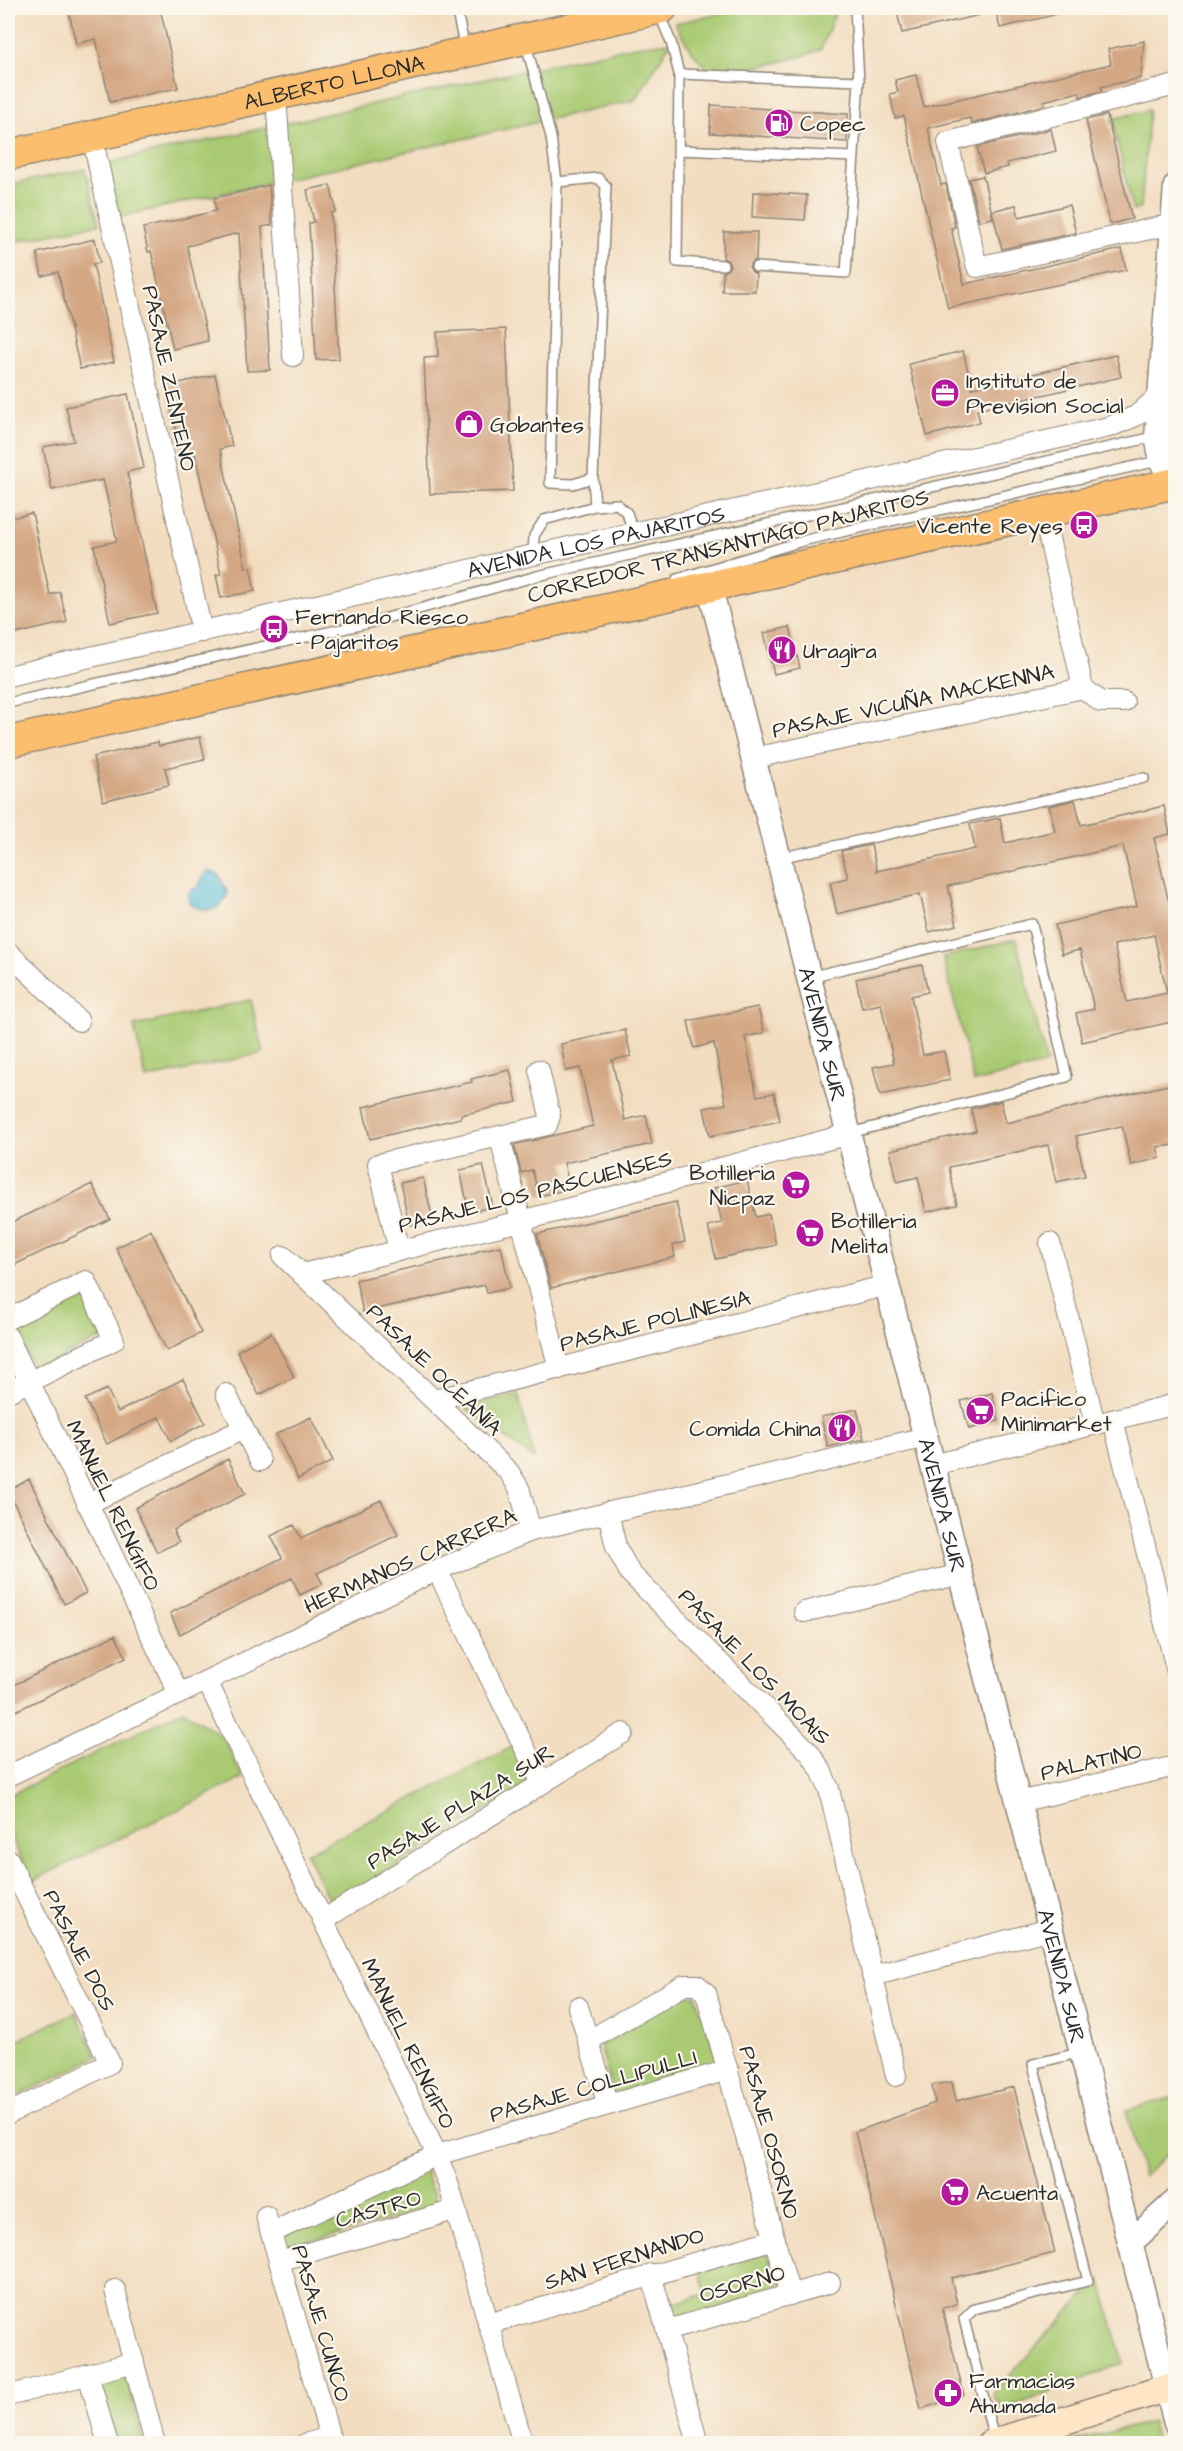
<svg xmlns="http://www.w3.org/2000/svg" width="1183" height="2451" font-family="'Architects Daughter',sans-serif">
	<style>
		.green { fill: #a9ca72; stroke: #6a7a4e; stroke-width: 1.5 }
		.water { fill: #5abed8; stroke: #427482; stroke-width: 1.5 }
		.building { fill: #d4a784; fill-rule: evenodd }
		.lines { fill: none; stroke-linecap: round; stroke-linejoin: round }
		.service-casing { stroke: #8e8476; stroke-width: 12 }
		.minor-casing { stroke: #8e8476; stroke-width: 22 }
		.tertiary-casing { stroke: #8e8476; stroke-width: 27 }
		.secondary-casing { stroke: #8e8476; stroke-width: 30 }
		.primary-casing { stroke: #8e8476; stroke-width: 33 }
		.service { stroke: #fff; stroke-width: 9 }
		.minor { stroke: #fff; stroke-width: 20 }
		.tertiary { stroke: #fff; stroke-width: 24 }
		.secondary { stroke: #fde5c5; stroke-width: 27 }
		.primary { stroke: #fabe6e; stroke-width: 30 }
		.labels { text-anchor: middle; stroke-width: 4.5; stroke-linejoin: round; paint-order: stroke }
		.street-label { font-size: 22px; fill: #2b2b2b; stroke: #fbf7ec }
		.poi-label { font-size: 22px; fill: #2b2b2b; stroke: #fbf7ec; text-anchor: start }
	</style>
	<rect width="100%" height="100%" fill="#fbf7ec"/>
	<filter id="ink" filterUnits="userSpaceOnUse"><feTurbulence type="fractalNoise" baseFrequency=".0167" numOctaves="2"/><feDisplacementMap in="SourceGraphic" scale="12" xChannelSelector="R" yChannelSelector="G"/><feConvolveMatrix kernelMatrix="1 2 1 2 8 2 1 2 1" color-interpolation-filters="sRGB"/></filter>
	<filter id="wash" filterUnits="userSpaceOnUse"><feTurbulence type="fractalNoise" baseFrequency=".008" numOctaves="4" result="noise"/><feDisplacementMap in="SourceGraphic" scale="24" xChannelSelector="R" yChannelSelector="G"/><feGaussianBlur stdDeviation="1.35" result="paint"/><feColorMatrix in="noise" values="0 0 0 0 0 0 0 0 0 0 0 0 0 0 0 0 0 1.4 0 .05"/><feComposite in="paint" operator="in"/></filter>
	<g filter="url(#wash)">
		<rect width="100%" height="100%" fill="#f2ddc0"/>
		<path class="green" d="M749 8H837L821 49 804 56 719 76C700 66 685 43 675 23Z
			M671 42 635 100 119 217 106 163 635 46Z
			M1149 110 1141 208 1133 211 1112 119Z
			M85 169 99 224 8 243V185Z
			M1016 939 1047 1064 974 1082 943 957Z
			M251 1000 263 1053 146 1079 134 1026Z
			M84 1291 105 1336 35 1370 13 1325Z
			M518 1394 534 1459 464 1407Z
			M183 1710 223 1737 243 1778 32 1881 8 1831V1796Z
			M514 1746 532 1781 332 1906 306 1853Z
			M683 1995 696 1996 720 2064 614 2097 600 2045Z
			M76 2012 97 2057 8 2101V2045Z
			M1175 2097V2146L1143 2177 1126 2110Z
			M425 2170 437 2206 284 2249 281 2236Z
			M766 2249 780 2282 774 2293 670 2320 667 2305 706 2294 699 2269Z
			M1100 2278 1123 2363 1003 2410 992 2394Z
			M125 2371 144 2443H116L98 2378Z
			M1152 2422 1157 2443H1065Z"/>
		<path class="water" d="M209 871 219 875 228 893C221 912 205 915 189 903L188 895 192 889 198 888 204 874Z"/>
		<g id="blocks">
			<path class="building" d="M68 8H160L178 88 110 102 96 39 76 44Z
				M917 8H979L980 15 902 33 897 12Z
				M995 8H1053L1054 15 1000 28Z
				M1144 41 1141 78 1101 87 1102 91 1080 97 1079 92 1044 101 1045 105 972 124 970 118 928 128 941 185 946 184 955 227 951 228 964 284 1122 249 1126 270 948 308 904 116 895 118 890 94 898 92 895 80 916 75 924 107 1111 64 1108 49Z
				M711 105 848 114 847 142 710 133Z
				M1107 115 1132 219 1110 224 1086 120Z
				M1051 129 1056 151 1007 163 1008 167 984 173 977 147Z
				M983 176 993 218 979 221 969 179Z
				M269 185 272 225 262 227 270 370 247 371 239 233 187 246 208 341 173 349 151 251 148 252 143 228 216 211 214 198Z
				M330 185 335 206V212L331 213 339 359 316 360 309 223 314 222 307 190Z
				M753 192 807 195 805 220 752 217Z
				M1016 205 1019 217 1069 205 1076 233 1002 249 992 211Z
				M724 232H757L756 260 751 263 749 267 752 272 756 274 755 291H722L723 272 728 269 730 265 727 260 723 258Z
				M95 239 100 263 93 264 114 362 80 369 58 272 42 276 37 253Z
				M506 329 513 491 430 494 424 358 438 357 437 332Z
				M963 351 972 388 1116 355 1121 377 977 410 980 422 927 436 909 364Z
				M215 375 232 446 220 449 246 568 250 567 255 591 221 598 216 575 221 574 195 454 183 457 165 386Z
				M128 394 144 468 127 472 157 613 110 623 94 546 117 541 103 480 52 490 43 447 74 441 66 407Z
				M32 513 50 595 60 592 67 622 11 635 8 620V519Z
				M790 627 800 668 774 674 764 633Z
				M200 737 205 759 165 768 169 785 103 801 93 757 158 742 159 746Z
				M1075 800 1081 825 1164 806 1170 834 1154 838 1168 899 1176 898V1021L1082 1042 1076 1013 1094 1009 1080 950 1062 954 1055 925 1137 906 1123 846 948 886 957 925 929 932 920 894 837 914 830 882 848 878 841 851 871 845 877 871 975 849 970 824 1000 818 1005 843 1055 831 1049 806ZM1154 935 1167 993 1127 1002 1114 945Z
				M922 965 928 992 911 996 923 1055 944 1051 950 1080 880 1095 873 1067 894 1063 881 1004 862 1008 856 979Z
				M758 1007 764 1033 745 1037 757 1096 774 1093 780 1121 710 1136 704 1108 726 1104 714 1043 694 1048 688 1021Z
				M625 1030 631 1056 612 1060 625 1120 646 1115 652 1144 564 1163 570 1189 539 1196 532 1170 521 1173 514 1145 593 1126 580 1068 566 1071 561 1044Z
				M510 1070 517 1102 461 1115V1118L370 1139 363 1107 472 1082 471 1079Z
				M1176 1083V1145L1157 1147 1160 1158 1131 1165 1122 1126 1076 1136 1085 1176 1056 1182 1048 1145 949 1167 957 1205 926 1212 918 1177 897 1182 890 1150 976 1131 971 1109 1001 1101 1006 1123Z
				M483 1165 493 1207 469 1212 460 1170Z
				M423 1178 433 1220 409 1225 400 1183Z
				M747 1180 756 1217 769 1214 776 1245 716 1259 708 1226 722 1223 714 1188Z
				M92 1184 110 1219 8 1268V1224Z
				M676 1202 685 1242 673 1245 675 1257 551 1288 537 1234Z
				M151 1230 201 1333 167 1351 116 1248Z
				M501 1246 510 1288 487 1293 485 1285 363 1312 356 1280 477 1253V1251Z
				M271 1333 294 1377 259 1395 237 1351Z
				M183 1379 205 1423 171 1441 159 1417 107 1444 85 1399 107 1389 118 1412Z
				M992 1393 999 1421 969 1429 961 1401Z
				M857 1409 864 1439 828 1447 821 1417Z
				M311 1417 333 1461 298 1479 276 1434Z
				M228 1459 245 1494 173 1530 179 1542 157 1552 135 1508Z
				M29 1479 86 1593 64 1604 8 1491Z
				M381 1500 398 1535 317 1573 323 1584 300 1595 292 1578 180 1634 170 1613 282 1558 271 1536 294 1525 301 1538Z
				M115 1635 126 1657 8 1715V1688Z
				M952 2082 956 2101 1014 2087 1055 2253 951 2278 957 2304 942 2308 964 2395 921 2409 855 2132 935 2103 932 2085Z"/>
		</g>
	</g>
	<g filter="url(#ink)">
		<use href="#blocks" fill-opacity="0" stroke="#8e8476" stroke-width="1.5"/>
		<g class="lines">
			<g class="service-casing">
				<path id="service" d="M456 8 465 49
					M659 13 671 42 679 74 859 81 855 8
					M526 44 551 137 557 182 550 483 573 484 593 478 606 186 598 178 557 182
					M679 74 677 262 723 265
					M678 150 853 157
					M756 267 846 273 859 81
					M595 506 617 504 627 513 634 534
					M533 555 534 536 544 520 595 506 593 478
					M677 579 806 540 1176 457
					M8 703 369 623 537 576 1176 432
					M779 858 1144 778
					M809 977 1032 924 1067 1077 850 1133
					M994 2439 964 2319 974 2309 1088 2281 1033 2064 1082 2052"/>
			</g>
			<g class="minor-casing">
				<g id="minor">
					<path d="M276 94 293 356"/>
					<path d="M92 136 202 632"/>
					<path d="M1173 224 977 267 948 142 1176 85"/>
					<path d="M1043 512 1083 688 1101 702H1124"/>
					<path id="s1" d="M8 676 533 555 1109 427 1136 416 1160 395 1176 399"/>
					<path d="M754 758 1083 688"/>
					<path d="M8 952 79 1021"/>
					<path d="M500 1138 559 1369"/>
					<path d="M1050 1243 1095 1424"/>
					<path d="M399 1251 378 1164 547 1125 550 1116 539 1070"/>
					<path d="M283 1256 509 1472 519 1488 531 1531"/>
					<path d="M302 1274 521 1221 849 1134"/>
					<path d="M8 1319 86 1281 114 1340 8 1392"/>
					<path d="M8 1337 179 1694"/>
					<path d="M226 1394 260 1461"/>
					<path d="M434 1400 888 1285"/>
					<path d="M1113 1420 1176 1668"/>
					<path d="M933 1465 1176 1404"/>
					<path d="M87 1504 243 1429"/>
					<path d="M608 1512 616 1547 630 1573 809 1752 821 1770 829 1789 896 2076"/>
					<path d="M437 1570 542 1783"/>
					<path d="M804 1612 961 1574"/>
					<path d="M207 1681 437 2155 449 2186 523 2444"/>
					<path d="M8 1776 437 1570 531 1531 926 1437"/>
					<path d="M1018 1802 1176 1766"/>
					<path d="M8 1859 110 2063 8 2114"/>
					<path d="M323 1920 623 1733"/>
					<path d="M872 1976 1050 1929"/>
					<path d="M578 2007 608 2105"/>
					<path d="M588 2041 684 1985H697L706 1993 790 2295"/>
					<path d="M266 2216 332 2444"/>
					<path d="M271 2233 437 2155 728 2070"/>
					<path d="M279 2261 455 2210"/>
					<path d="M651 2274 698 2444"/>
					<path d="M115 2290 155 2444"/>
					<path d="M488 2324 775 2239"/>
					<path d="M667 2330 830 2283"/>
					<path d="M88 2374 108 2444"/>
					<path d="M8 2396 134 2362"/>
					<path d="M305 2444 330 2437"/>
				</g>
			</g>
			<g class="tertiary-casing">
				<g id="tertiary">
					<path d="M1173 484 1162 461 1157 437 1176 186"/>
					<path id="s2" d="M710 588 1176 2423"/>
					<path d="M1130 2243 1176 2201"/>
				</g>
			</g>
			<g class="secondary-casing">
				<path id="secondary" d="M990 2444 1176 2385"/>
			</g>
			<g class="primary-casing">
				<g id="primary">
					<path id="s3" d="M8 155 662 8"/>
					<path d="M8 742 1176 483"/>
				</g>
			</g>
			<use href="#service" class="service"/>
			<use href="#minor" class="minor"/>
			<use href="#tertiary" class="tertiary"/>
			<use href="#secondary" class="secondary"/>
			<use href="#primary" class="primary"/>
		</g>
	</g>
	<defs>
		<g id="fuel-disc" transform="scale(1.5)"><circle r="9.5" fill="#b5179e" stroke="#fbf7ec"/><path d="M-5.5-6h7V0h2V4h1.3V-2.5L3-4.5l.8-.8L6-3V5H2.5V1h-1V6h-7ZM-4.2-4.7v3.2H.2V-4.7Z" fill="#fff"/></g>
		<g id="office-disc" transform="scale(1.5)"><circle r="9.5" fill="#b5179e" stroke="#fbf7ec"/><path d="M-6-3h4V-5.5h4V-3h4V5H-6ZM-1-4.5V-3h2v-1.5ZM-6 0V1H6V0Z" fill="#fff"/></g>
		<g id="shop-disc" transform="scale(1.5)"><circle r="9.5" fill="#b5179e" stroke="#fbf7ec"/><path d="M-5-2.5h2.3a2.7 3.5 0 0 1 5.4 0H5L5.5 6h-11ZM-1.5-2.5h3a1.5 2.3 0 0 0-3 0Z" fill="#fff"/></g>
		<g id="bus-disc" transform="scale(1.5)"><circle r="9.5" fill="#b5179e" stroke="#fbf7ec"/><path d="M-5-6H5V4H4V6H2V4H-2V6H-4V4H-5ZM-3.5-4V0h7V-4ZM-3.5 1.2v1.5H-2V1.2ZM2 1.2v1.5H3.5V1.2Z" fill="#fff"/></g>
		<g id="restaurant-disc" transform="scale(1.5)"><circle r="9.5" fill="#b5179e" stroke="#fbf7ec"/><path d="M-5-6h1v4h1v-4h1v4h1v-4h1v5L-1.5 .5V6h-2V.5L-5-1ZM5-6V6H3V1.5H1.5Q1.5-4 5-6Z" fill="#fff"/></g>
		<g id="supermarket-disc" transform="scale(1.5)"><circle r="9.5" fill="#b5179e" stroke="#fbf7ec"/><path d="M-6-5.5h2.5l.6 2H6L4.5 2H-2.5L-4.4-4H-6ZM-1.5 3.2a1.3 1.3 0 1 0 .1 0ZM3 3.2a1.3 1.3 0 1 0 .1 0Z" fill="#fff"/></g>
		<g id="pharmacy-disc" transform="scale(1.5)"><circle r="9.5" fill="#b5179e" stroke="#fbf7ec"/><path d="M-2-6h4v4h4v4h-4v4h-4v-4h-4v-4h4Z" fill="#fff"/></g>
	</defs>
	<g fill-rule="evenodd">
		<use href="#fuel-disc" x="779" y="123"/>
		<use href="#office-disc" x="945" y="393"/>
		<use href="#shop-disc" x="469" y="424"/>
		<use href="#bus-disc" x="1084" y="525"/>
		<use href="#bus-disc" x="274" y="629"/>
		<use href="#restaurant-disc" x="782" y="650"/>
		<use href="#supermarket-disc" x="796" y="1185"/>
		<use href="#supermarket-disc" x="810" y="1233"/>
		<use href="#supermarket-disc" x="980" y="1411"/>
		<use href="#restaurant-disc" x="842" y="1428"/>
		<use href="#supermarket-disc" x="955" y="2192"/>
		<use href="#pharmacy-disc" x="948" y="2393"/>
	</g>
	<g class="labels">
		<g class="street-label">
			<text dy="8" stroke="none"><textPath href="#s3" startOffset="334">ALBERTO LLONA</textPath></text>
			<text transform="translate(170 378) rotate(78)" y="8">PASAJE ZENTENO</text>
			<text dy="8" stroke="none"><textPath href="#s1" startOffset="603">AVENIDA LOS PAJARITOS</textPath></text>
			<text transform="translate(728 545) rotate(-14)" y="8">CORREDOR TRANSANTIAGO PAJARITOS</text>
			<text transform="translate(913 700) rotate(-12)" y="8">PASAJE VICUÑA MACKENNA</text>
			<text dy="8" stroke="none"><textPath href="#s2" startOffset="460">AVENIDA SUR</textPath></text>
			<text transform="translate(535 1191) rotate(-14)" y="8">PASAJE LOS PASCUENSES</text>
			<text transform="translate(655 1320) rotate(-14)" y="8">PASAJE POLINESIA</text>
			<text transform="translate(435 1369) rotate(44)" y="8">PASAJE OCEANÍA</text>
			<text transform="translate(114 1505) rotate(64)" y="8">MANUEL RENGIFO</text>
			<text dy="8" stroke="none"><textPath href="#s2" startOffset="946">AVENIDA SUR</textPath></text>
			<text transform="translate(410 1560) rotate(-24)" y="8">HERMANOS CARRERA</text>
			<text transform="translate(755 1666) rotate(46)" y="8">PASAJE LOS MOAIS</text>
			<text transform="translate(1091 1761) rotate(-13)" y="8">PALATINO</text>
			<text transform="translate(460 1806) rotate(-32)" y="8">PASAJE PLAZA SUR</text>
			<text transform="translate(80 1950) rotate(63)" y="8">PASAJE DOS</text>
			<text dy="8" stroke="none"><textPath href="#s2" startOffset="1432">AVENIDA SUR</textPath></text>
			<text transform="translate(409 2043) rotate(64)" y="8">MANUEL RENGIFO</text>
			<text transform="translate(593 2085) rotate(-16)" y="8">PASAJE COLLIPULLI</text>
			<text transform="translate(770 2132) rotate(75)" y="8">PASAJE OSORNO</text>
			<text transform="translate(378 2208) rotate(-16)" y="8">CASTRO</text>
			<text transform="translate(624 2258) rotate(-17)" y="8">SAN FERNANDO</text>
			<text transform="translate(742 2283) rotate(-16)" y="8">OSORNO</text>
			<text transform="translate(322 2323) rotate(74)" y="8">PASAJE CUNCO</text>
		</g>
		<g class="poi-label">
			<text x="800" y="131">Copec</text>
			<text x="966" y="388">Instituto de<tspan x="966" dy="25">Prevision Social</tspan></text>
			<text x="490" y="432">Gobantes</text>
			<text x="1063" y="533" text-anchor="end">Vicente Reyes</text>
			<text x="295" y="624">Fernando Riesco<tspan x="295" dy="25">- Pajaritos</tspan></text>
			<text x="803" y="658">Uragira</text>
			<text x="775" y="1180" text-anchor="end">Botilleria<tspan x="775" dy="25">Nicpaz</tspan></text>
			<text x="831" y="1228">Botilleria<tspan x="831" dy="25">Melita</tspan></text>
			<text x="1001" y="1406">Pacifico<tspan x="1001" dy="25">Minimarket</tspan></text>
			<text x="821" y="1436" text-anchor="end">Comida China</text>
			<text x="976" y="2200">Acuenta</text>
			<text x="969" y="2388">Farmacias<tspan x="969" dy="25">Ahumada</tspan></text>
		</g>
	</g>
	<rect width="1183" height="2451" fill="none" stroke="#fbf7ec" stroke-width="30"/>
</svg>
